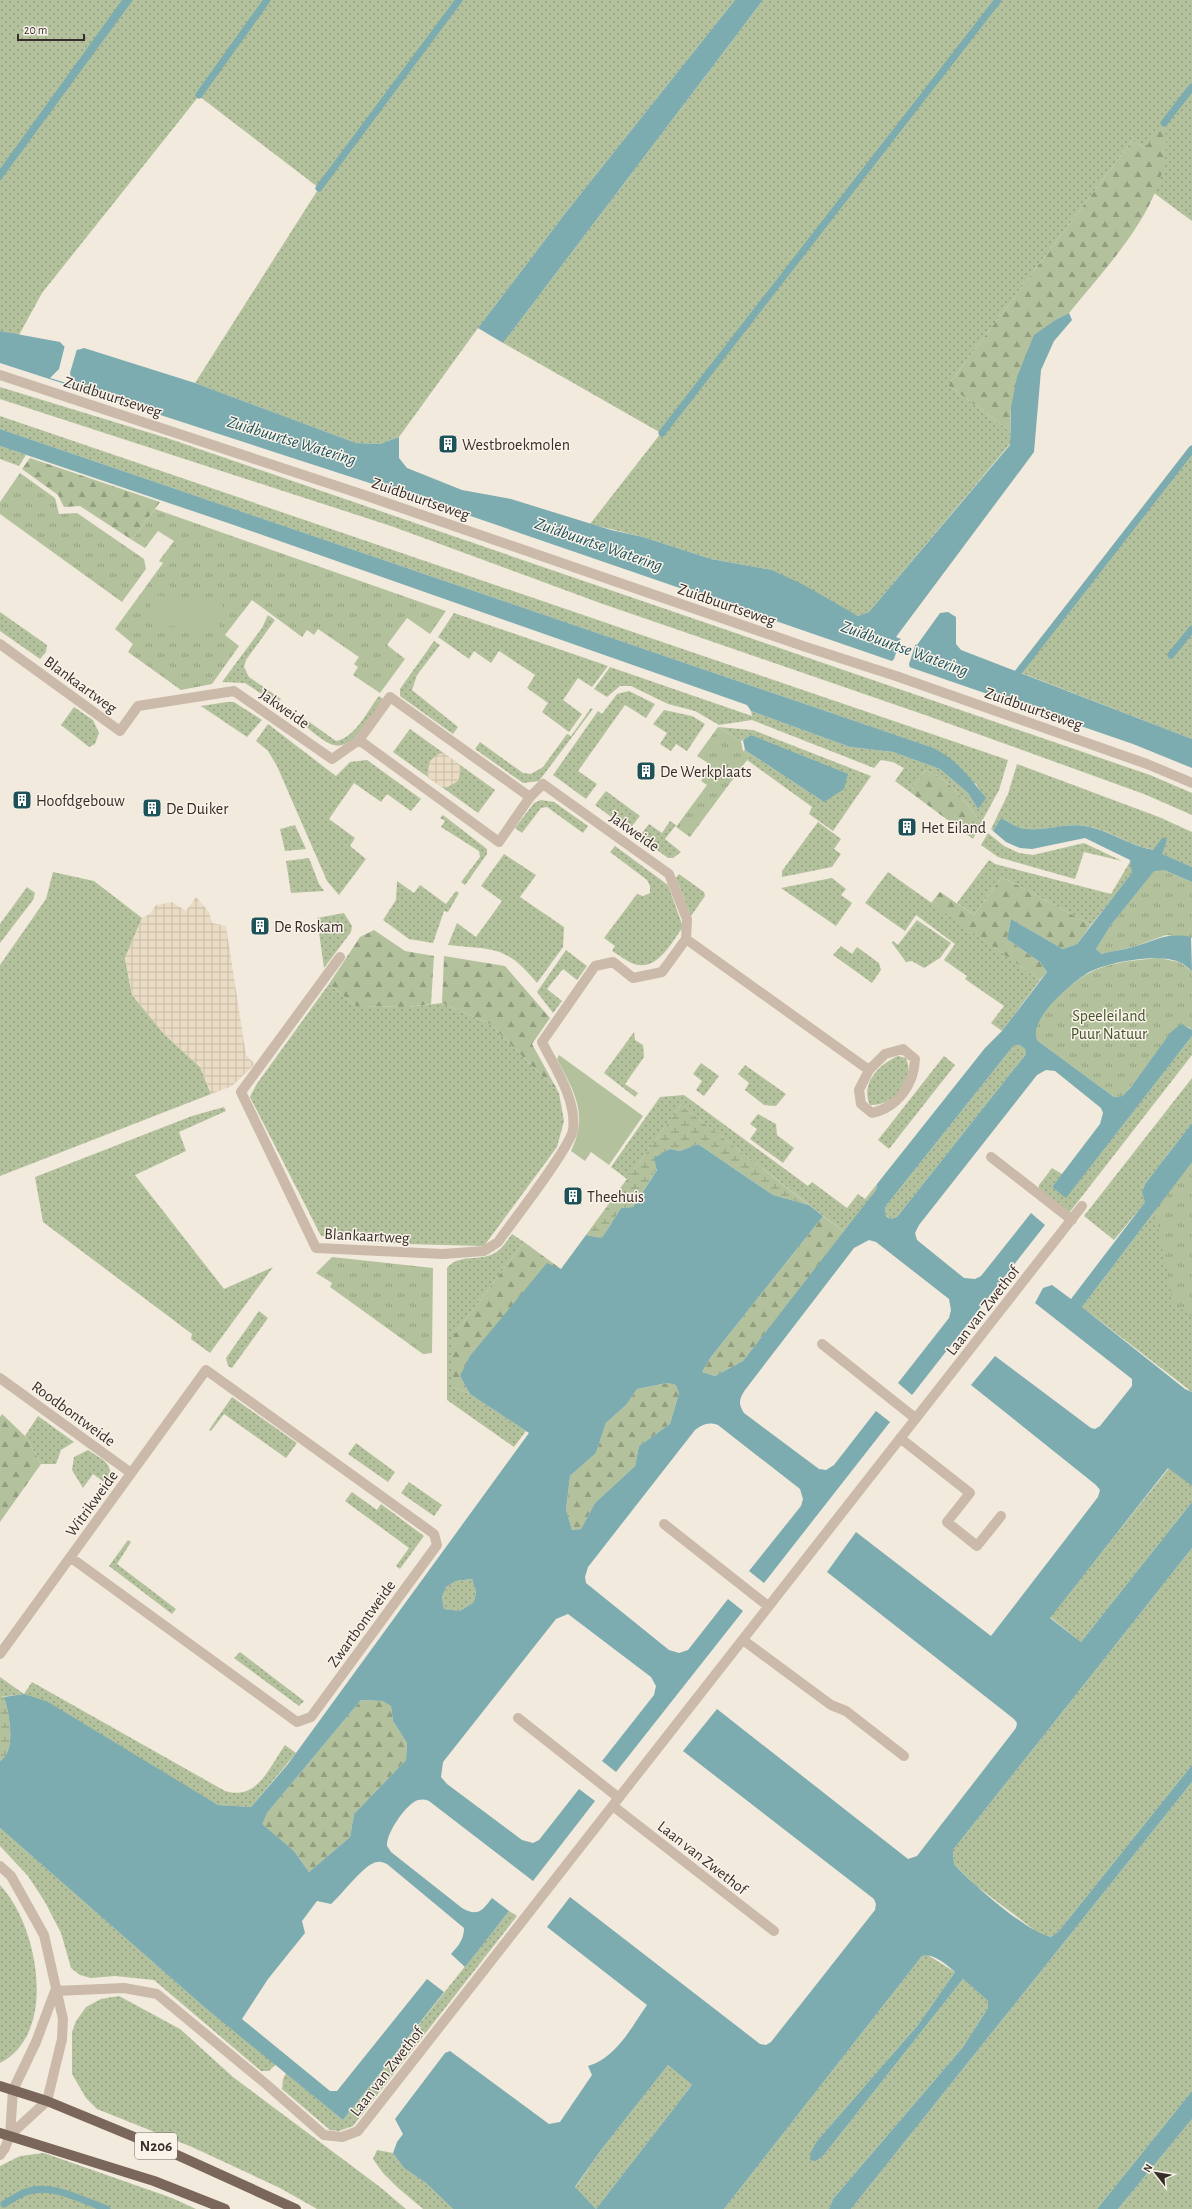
<svg xmlns="http://www.w3.org/2000/svg" width="1192" height="2209" font-family="'Alegreya Sans',sans-serif">
	<style>
		.grass { fill: url(#grass-dots) }
		.forest { fill: url(#forest-firs) }
		.wetland { fill: url(#wetland-marsh) }
		.park { fill: url(#park-tufts) }
		.garden { fill: #b3c29d }
		.plaza { fill: url(#plaza-grid) }
		.water { fill: #7cabb0; fill-rule: evenodd }
		.pier { fill: #f2eadd }
		.lines { fill: none; stroke-linecap: round; stroke-linejoin: round }
		.stream { stroke: #7cabb0; stroke-width: 7 }
		.minor { stroke: #cbbaa9; stroke-width: 10 }
		.primary { stroke: #7a665a; stroke-width: 10 }
		.labels { text-anchor: middle; stroke-width: 3; stroke-linejoin: round; paint-order: stroke }
		.shield { fill: #faf3ea; stroke: #726963; stroke-width: 1 }
		.shield-label { font-size: 15px; font-weight: bold; fill: #382e29 }
		.street-label { font-size: 16px; fill: #382e29; stroke: #faf3ea }
		.poi-label { font-size: 16px; fill: #382e29; stroke: #faf3ea; text-anchor: start }
		.park-label { font-size: 16px; fill: #45562c; stroke: #faf3ea }
		.water-label { font-size: 17px; font-style: italic; fill: #1e5259; stroke: #faf3ea }
	</style>
	<defs>
		<pattern id="grass-dots" width="8" height="8" patternUnits="userSpaceOnUse"><rect width="8" height="8" fill="#b3c29d"/><path d="M2 2h.1M6 6h.1" fill="none" stroke="#939e80" stroke-width="1.8" stroke-linecap="round"/></pattern>
		<pattern id="forest-firs" width="22" height="20" patternUnits="userSpaceOnUse"><rect width="22" height="20" fill="#b3c29d"/><path d="M5 1l3.5 6h-7zM16 11l3.5 6h-7z" fill="#939e80"/></pattern>
		<pattern id="wetland-marsh" width="20" height="14" patternUnits="userSpaceOnUse"><rect width="20" height="14" fill="#b3c29d"/><path d="M1 5h8M5 5V1M11 12h8M15 12V8" fill="none" stroke="#939e80"/></pattern>
		<pattern id="park-tufts" width="24" height="20" patternUnits="userSpaceOnUse"><rect width="24" height="20" fill="#b3c29d"/><path d="M3 7l-1-3M5 7V3M7 7l1-3M15 17l-1-3M17 17v-4M19 17l1-3" fill="none" stroke="#939e80"/></pattern>
		<pattern id="plaza-grid" width="8" height="8" patternUnits="userSpaceOnUse"><rect width="8" height="8" fill="#eadcc4"/><path d="M0 4h8M4 0v8" fill="none" stroke="#c9bda8"/></pattern>
	</defs>
	<rect width="100%" height="100%" fill="#f2eadd"/>
	<path class="grass" d="M0 0H735L567 211 478 328 399 437 380 444 356 443 195 383 319 188 199 96 42 293 19 335 0 331Z
		M763 0H1192V221L1154 193 1160 176 1145 148 1132 141 948 385 1010 431V444L869 612 858 616 772 570 711 559 643 537 590 524 661 433 503 343Z
		M0 387 170 439 1150 775 1192 793V815L1144 794 925 715 600 603 391 526 0 399Z
		M0 416 1008 760 999 790 981 823C966 802 950 779 925 770L910 792 895 781 904 768 893 762 881 760 874 768 752 720 719 725 695 711 668 704 631 686H620L607 697 594 689 610 667 752 716 751 711 850 747 893 752 940 769 968 793 978 809 981 793 977 785 931 747 0 429Z
		M0 446 26 455 19 466 0 459Z
		M1192 449V739L1019 672Z
		M0 612 47 645 46 652 40 659 0 631Z
		M454 613 608 666 592 687 578 678 563 700 582 714 569 732 542 712 548 703 527 688 535 675 499 651 491 663 474 651 469 659 438 637Z
		M268 615 275 620 246 660 244 667 249 677 281 699 277 704 245 683 222 682 262 628Z
		M434 641 440 645 417 675 412 690 458 727 453 734 400 696V689Z
		M629 691 655 704 646 718 625 705 578 771 597 784 586 799 553 775 598 711 602 714 617 694Z
		M379 696 383 699C374 712 353 751 334 745 324 743 307 727 298 720L301 716 336 741C355 738 368 710 379 696Z
		M227 702H234L262 720 247 737 201 706Z
		M74 707 93 720 99 733 95 744 89 747 61 725Z
		M591 708 593 709 539 781 523 783 475 749 480 742 523 773 531 774 543 767 567 734 571 736Z
		M664 710 692 716 705 724 687 751 676 744 671 751 660 744 667 733 653 724Z
		M268 724 336 776 350 762 367 760 421 799 411 811 387 794 381 802 354 783 329 819 355 838 350 846 366 859 339 895 327 881 277 766 268 751 256 741Z
		M718 727 753 730 871 776 833 831 809 814 812 807 747 760 750 756 743 751 745 750 824 802 751 735 741 741Z
		M410 729 495 790 478 813 393 752Z
		M1017 764 1159 817 1192 832V867L1161 854 1167 840 1154 850C1131 846 1113 832 1091 827 1068 821 1044 833 1020 828 1014 826 1007 821 1001 818L993 831 991 829 1008 794Z
		M606 791 640 816 629 830 595 805Z
		M541 800 554 802 588 826 583 833 547 807 541 808 522 833 515 828 534 803Z
		M443 815 487 849V854L465 885 461 882 480 857 479 851 441 827 445 821 440 818Z
		M670 821 676 825 665 839 681 852 673 858H668L639 837 649 824 662 833Z
		M818 822 841 839 834 849 841 854 832 867 782 877V871Z
		M295 825 306 849 285 851 280 829Z
		M988 833 1004 846 1019 853 1033 855 1084 843 1122 861 1084 852 1075 879 998 857 981 845Z
		M615 846 668 885 683 927C672 942 657 972 634 964 626 961 619 955 612 951L615 946 604 938 637 894 643 896 650 893V886L647 880 610 852Z
		M504 854 536 875 520 897 564 927 563 947 537 983C506 945 494 950 448 945L457 923 476 937 502 901 481 886Z
		M309 858 319 884 324 891 291 893 286 861Z
		M989 860 995 864 1111 894 1131 860 1133 873 1091 925 1002 877 974 915 957 903Z
		M53 872 94 881 142 918 125 958 132 995 165 1035 200 1067 211 1094 0 1176V965L46 899Z
		M888 872 1040 980 1002 1031 991 1023 1004 1006 965 979 967 976 944 960 955 944 916 915 905 931 865 903Z
		M679 874 704 892 705 896 691 916 676 878Z
		M832 878 846 889 841 895 852 903 836 926 781 888Z
		M397 881 414 893 420 885 446 904 456 891 459 893 448 912 444 911 433 943 409 939 383 920 396 900Z
		M27 887 35 893 33 900 0 943V924Z
		M344 913 352 926 351 932 324 968 317 918Z
		M917 920 951 943 940 958 924 968 912 961 906 962 892 943 893 941 898 945Z
		M841 946 852 954 857 947 879 963 881 970 872 983 833 955Z
		M566 950 587 966 577 980 563 969 547 989 562 1001 553 1013 537 992Z
		M329 984 356 1006 408 1007 442 1003 490 1024 559 1093 564 1121 557 1147 484 1246 403 1244 321 1236 250 1097 256 1085Z
		M634 1032 635 1040 643 1045 644 1057 625 1084 638 1093 635 1097 604 1073Z
		M1192 1036V1055L1069 1213 1039 1189V1185L1052 1168 1062 1174 1052 1187 1066 1197Z
		M1014 1045H1020L1025 1049 1026 1054 897 1217 890 1219 886 1215 885 1207Z
		M898 1056 906 1058C916 1080 892 1107 870 1105 860 1084 879 1064 898 1056Z
		M944 1056 955 1065 889 1149 878 1140Z
		M701 1063 719 1076 704 1096 696 1090 702 1081 693 1074Z
		M745 1065 786 1094 776 1106 764 1105 745 1090 749 1083 738 1074Z
		M1192 1078V1123L1145 1184 1142 1192 1146 1201 1114 1240 1084 1216Z
		M684 1095 808 1186 812 1182 847 1208 858 1194 865 1199 877 1184 876 1190 844 1232 681 1105 627 1179 611 1167 660 1097Z
		M224 1107 226 1111 179 1132 186 1151 135 1175 224 1289 273 1267 210 1353 191 1339 192 1334 43 1222 35 1177 192 1116Z
		M758 1114 776 1124 777 1135 794 1148 783 1163 750 1139 757 1129 750 1124Z
		M1192 1162V1392L1082 1307Z
		M512 1234 524 1242 453 1336V1387L470 1394 526 1431 514 1447 447 1400V1268C459 1253 480 1262 495 1253 502 1249 507 1241 512 1234Z
		M259 1311 268 1318 232 1368 228 1366 226 1358Z
		M232 1397 297 1443 286 1458 224 1414 211 1431 209 1430Z
		M38 1416 74 1442 61 1450 56 1464H41L25 1436Z
		M356 1443 395 1472 388 1482 348 1454Z
		M88 1450C104 1461 115 1463 108 1485L93 1474 83 1488 72 1470 74 1457Z
		M1169 1468 1192 1486V1502L1081 1642 1050 1617Z
		M409 1482 442 1505 434 1516 401 1493Z
		M352 1492 377 1510 381 1504 424 1536 400 1569 396 1566 409 1548 345 1501Z
		M128 1540 131 1542 117 1564 176 1609 172 1614 109 1566Z
		M1192 1548V1765L1059 1931 1051 1937 1041 1935 975 1885 954 1864 953 1850Z
		M472 1579 476 1592 474 1602 460 1611 444 1609 442 1597 446 1587 456 1581Z
		M240 1652 304 1701 299 1706 234 1658Z
		M0 1677 24 1694 32 1682 225 1791C257 1801 269 1768 285 1745L296 1753 251 1807 218 1805 24 1694 0 1697Z
		M1192 1782V2091L1097 2209H851Z
		M0 1828 203 2006 276 2064 269 2071H261L154 1980 115 1976 91 1978 80 1975 71 1968 61 1933 45 1902 28 1876 0 1846Z
		M0 1885C38 1925 59 2033 0 2063Z
		M509 1911 517 1916 353 2126 339 2131 330 2130 282 2089 283 2079 286 2073 343 2120Z
		M926 1954 955 1972 918 2025 817 2141 816 2161 823 2156 963 1979 988 2001V2008L963 2047 833 2199 829 2209H724L922 1956Z
		M119 1996 180 2029 233 2077 380 2187 406 2209H317L280 2188 192 2147 97 2109 86 2098 72 2074V2032L76 2021 86 2007 101 1999Z
		M668 2065 692 2085 596 2209 575 2188 601 2150Z
		M1192 2119V2209H1118Z
		M377 2150 393 2153 404 2168 426 2183 453 2209H423L397 2187 383 2173 373 2159Z
		M44 2153 172 2198 196 2209H0V2166L20 2156Z"/>
	<path class="forest" d="M1164 123C1165 131 1167 140 1166 147 1163 210 1106 267 1069 313L1057 319 1011 407 1010 431 948 385 1132 141 1145 148Z
		M30 458 160 502 132 540 80 506 64 507 58 495 22 469Z
		M925 770C950 779 966 802 981 823L973 839 910 792Z
		M1002 877 1091 925 1077 944 1063 949 1011 919 1007 939 1040 962 1047 972 1040 980 931 903 940 892 974 915Z
		M374 930 405 951 434 956 431 1004 408 1007 356 1006 329 984 360 937Z
		M444 956 505 966 550 1018 532 1044 559 1093 490 1024 442 1003Z
		M823 1216 844 1232 743 1361 715 1376 702 1372 711 1357Z
		M524 1242 561 1269 460 1376 470 1394 453 1387V1336Z
		M667 1383 677 1385 679 1393 670 1424 639 1446 635 1466 595 1503 581 1529 572 1530 566 1510 570 1476 596 1453 606 1423 627 1404 637 1389Z
		M2 1414 25 1436 41 1464 0 1522V1417Z
		M361 1700 382 1701 391 1706 393 1721 407 1743 406 1760 354 1814 350 1837 309 1872 294 1851 261 1824 267 1813Z"/>
	<path class="wetland" d="M681 1105 809 1205 773 1195 698 1144 680 1151 670 1149 633 1207 621 1208 602 1238 586 1235Z
		M0 1697H4C9 1712 17 1751 0 1761Z"/>
	<path class="park" d="M20 473 55 498 59 514 77 513 144 559 146 569 122 602 0 514V502Z
		M155 509 446 611 430 634 407 618 387 645 405 659 380 693 353 675 358 667 354 664 359 657 318 629 314 635 307 630 302 637 252 600 225 635 239 646 212 684 181 690 128 652 133 644 115 629 163 563 159 561 174 541 158 531 145 548 132 540Z
		M718 727 741 741 743 751 750 756 690 837 676 827 707 785 701 781 711 765 697 756Z
		M1154 870H1164L1192 882V938L1166 935 1133 947 1101 954 1097 952 1096 949 1111 925Z
		M1159 958 1179 962 1192 971V1030L1188 1027 1122 1096 1114 1097 1038 1041C1036 1037 1034 1035 1035 1030 1037 1013 1073 982 1087 974 1108 962 1136 960 1159 958Z
		M1192 1135V1317L1173 1302 1153 1201Z
		M332 1257 433 1268 432 1353 423 1354 330 1287 332 1283 316 1273Z"/>
	<path class="garden" d="M152 595 222 604 219 632 148 623Z
		M559 1055 643 1116 609 1165 591 1152 585 1161 571 1151C589 1115 574 1091 557 1059Z"/>
	<path class="plaza" d="M444 753 460 765 461 771 458 781 448 787H442L428 778 427 772 430 761 438 754Z
		M196 897 209 912 212 923 226 926 246 1055 255 1064 232 1086 211 1094 200 1067 165 1035 132 995 125 958 142 918 150 914 156 905 172 902 186 911Z"/>
	<path class="water" d="M122 0H133L0 181V169Z
		M735 0H763L503 343 478 328 567 211Z
		M1069 313 1072 320 1054 341 1041 370 1034 452 896 637 917 645 940 613 948 612 956 617V644L961 650 1192 739V768L1133 744 456 511 0 363V331L60 342C66 350 75 352 84 348L195 383 356 443 380 444 399 437V458L407 468 462 490 511 499 611 530 643 537 711 559 772 570 804 585 858 616 869 612 1010 445 1011 407 1017 377 1034 335 1057 319Z
		M0 429 931 747C956 758 970 778 986 798L978 809 968 793 940 769 893 752 850 747 751 711 747 705 228 523 0 446Z
		M751 735 848 774 844 789 824 802 745 750 743 740Z
		M1001 818C1007 821 1014 826 1020 828 1044 833 1067 821 1090 827 1112 832 1131 846 1153 850L1163 837 1167 840 1162 854 1192 867V882L1164 870 1154 871 1111 925 1096 949 1101 954C1112 951 1122 950 1133 947 1155 941 1166 932 1191 937L1192 971C1188 968 1184 964 1179 962 1158 953 1106 962 1086 974 1071 984 1025 1022 1038 1041L1114 1097 1122 1096 1132 1086 1171 1032 1181 1024 1192 1030V1036L1066 1198 1052 1187 1100 1124 1103 1113 1101 1108 1055 1071 1046 1070 1037 1075 919 1225 915 1233 917 1240 964 1278 975 1279 981 1276 1031 1213 1045 1225 912 1395 898 1383 949 1318 951 1310 949 1299 876 1242 869 1240 854 1248 745 1390C739 1399 738 1404 744 1413L819 1469 826 1470 834 1465 876 1411 890 1422 764 1583 749 1571 801 1506 803 1499 800 1489 718 1425C708 1422 703 1424 695 1430L588 1567 585 1577 586 1583 669 1650 679 1653 688 1650 728 1599 743 1611 616 1772 602 1761 654 1695 656 1686 651 1677 568 1614 556 1619 443 1762 441 1777 447 1784 522 1840 533 1843 539 1840 579 1789 595 1801 533 1881 429 1801C424 1799 419 1799 414 1802 403 1809 386 1834 387 1846L391 1852 462 1908C478 1917 482 1911 492 1898L509 1911 465 1967 451 1954C458 1946 464 1940 464 1928L387 1864C384 1863 381 1861 378 1862 365 1862 342 1895 331 1904L317 1901 302 1921 305 1933 268 1979 242 2019 330 2091H337L427 1979 444 1992 343 2120 203 2006 0 1828V1761C17 1751 9 1712 4 1697L24 1694 48 1702 218 1805 251 1807 288 1764 529 1433 470 1394 460 1376 470 1356 547 1263 561 1269 586 1235 602 1238 621 1208 633 1207 657 1170 654 1158 670 1149 680 1151 698 1144 773 1195 809 1205 823 1216 711 1357 702 1372 715 1376 743 1361 876 1190 877 1184 985 1048 1002 1031 1047 972 1040 962 1007 939 1011 919 1063 949 1077 944 1132 873 1130 860 1085 838 1032 849 1020 848 1006 842 993 831ZM1014 1045H1020L1025 1049 1026 1054 897 1217 890 1219 886 1216 885 1207ZM667 1383 676 1385 679 1393 670 1424 639 1446 635 1466 595 1503 581 1529 572 1530 566 1510 570 1476 596 1453 606 1423 627 1404 637 1389ZM472 1579 476 1592 474 1602 460 1611 444 1609 442 1597 446 1587 456 1581ZM361 1700 382 1701 391 1706 393 1721 407 1743 406 1760 354 1814 350 1837 309 1872 294 1851 262 1824 267 1813Z
		M1192 1123V1162L1082 1307 1185 1389 1192 1392V1486L1168 1468 1050 1618 1081 1642 1192 1502V1548L953 1850 954 1864C971 1883 1028 1933 1051 1937L1059 1931 1192 1765V1782L851 2209H829L833 2199 963 2047 988 2008V2001L963 1979 823 2156 816 2161 810 2160 811 2152 817 2141 918 2025 955 1972C947 1965 932 1952 922 1956L724 2209H453L426 2183 404 2168 393 2153 397 2142 403 2134 395 2119 445 2053 450 2051 549 2124 560 2122 592 2075 588 2066C616 2058 631 2028 647 2005L547 1927 570 1897 760 2044 766 2045 771 2042 875 1910 876 1904 874 1899 683 1751 717 1709 908 1859 917 1856 1016 1728 1017 1723 1014 1719 827 1572 856 1532 991 1636 1098 1497 1100 1490 1096 1485 971 1385 995 1356 1091 1428 1095 1429 1100 1426 1132 1386V1379L1035 1303 1043 1288 1052 1285 1071 1299 1145 1202 1142 1192 1145 1184ZM668 2065 692 2085 596 2209 575 2187 601 2150Z
		M1192 2091V2119L1118 2209H1097Z"/>
	<path class="pier" d="M65 345 77 349 70 373 73 385 50 378 59 369Z
		M901 638 916 643 909 664 910 669 890 663 894 659Z"/>
	<g class="lines">
		<path class="stream" d="M199 95 267 0
			M1164 123 1192 87
			M319 188 459 0
			M662 433 998 0
			M1171 655 1192 629
			M1013 679 1192 449
			M4 2204C11 2200 18 2195 26 2192 51 2182 83 2201 107 2209"/>
		<path class="minor" d="M0 375 361 494 803 646 896 676 1147 764 1192 783
			M0 644 120 731 138 706 234 691 332 759 359 740 499 842 530 797 543 784 669 874 687 919 686 939
			M359 740 390 697 530 797
			M340 957 241 1092 316 1248 443 1254 484 1251 498 1242C512 1222 570 1148 573 1130 577 1100 555 1068 542 1042L595 966 613 962 633 978 662 972 686 939 869 1070 859 1090 861 1104 872 1113C898 1107 914 1084 915 1059L903 1049 885 1054 869 1070
			M991 1157 1072 1220
			M822 1344 915 1418
			M0 1378 131 1473
			M900 1438 970 1493 947 1522 977 1546 1001 1516
			M664 1524 768 1606
			M743 1640 831 1705 846 1711 904 1756
			M0 1654 206 1370 434 1534 437 1545 311 1717 297 1722 70 1557
			M518 1718 619 1798
			M613 1806 774 1931
			M0 1866 11 1876 44 1935 63 2019 62 2039 47 2101 10 2135
			M55 1991 124 1988 157 1994 266 2084 324 2135 342 2137 358 2131 1082 1206
			M0 2155 5 2148 10 2135 13 2090 36 2042 55 1991"/>
		<path class="primary" d="M0 2086 47 2101 166 2150 296 2209
			M0 2133 154 2181 225 2209"/>
	</g>
	<defs>
		<g id="building-square" transform="scale(1)"><rect x="-9" y="-9" width="18" height="18" rx="4" fill="#1e5259" stroke="#faf3ea"/><path d="M-4-6H4V6H1V3H-1V6H-4ZM-2.5-4.3h1.7v1.8h-1.7ZM.8-4.3h1.7v1.8H.8ZM-2.5-1h1.7V.8h-1.7ZM.8-1h1.7V.8H.8Z" fill="#fff"/></g>
	</defs>
	<g fill-rule="evenodd">
		<use href="#building-square" x="448" y="444"/>
		<use href="#building-square" x="646" y="771"/>
		<use href="#building-square" x="22" y="800"/>
		<use href="#building-square" x="152" y="808"/>
		<use href="#building-square" x="907" y="827"/>
		<use href="#building-square" x="260" y="926"/>
		<use href="#building-square" x="573" y="1196"/>
	</g>
	<g class="labels">
		<rect class="shield" x="135" y="2133" width="42" height="26" rx="3"/>
		<g class="shield-label">
			<text x="156" y="2151">N206</text>
		</g>
		<g class="street-label">
			<text transform="translate(113 396) rotate(18)" y="6">Zuidbuurtseweg</text>
			<text transform="translate(421 498) rotate(19)" y="6">Zuidbuurtseweg</text>
			<text transform="translate(727 604) rotate(19)" y="6">Zuidbuurtseweg</text>
			<text transform="translate(81 684) rotate(36)" y="6">Blankaartweg</text>
			<text transform="translate(285 708) rotate(35)" y="6">Jakweide</text>
			<text transform="translate(1034 708) rotate(19)" y="6">Zuidbuurtseweg</text>
			<text transform="translate(635 831) rotate(35)" y="6">Jakweide</text>
			<text transform="translate(367 1235) rotate(3)" y="6">Blankaartweg</text>
			<text transform="translate(982 1310) rotate(-52)" y="6">Laan van Zwethof</text>
			<text transform="translate(74 1413) rotate(36)" y="6">Roodbontweide</text>
			<text transform="translate(91 1503) rotate(-54)" y="6">Witrikweide</text>
			<text transform="translate(361 1623) rotate(-54)" y="6">Zwartbontweide</text>
			<text transform="translate(703 1857) rotate(38)" y="6">Laan van Zwethof</text>
			<text transform="translate(386 2071) rotate(-52)" y="6">Laan van Zwethof</text>
		</g>
		<g class="poi-label">
			<text x="462" y="450">Westbroekmolen</text>
			<text x="660" y="777">De Werkplaats</text>
			<text x="36" y="806">Hoofdgebouw</text>
			<text x="166" y="814">De Duiker</text>
			<text x="921" y="833">Het Eiland</text>
			<text x="274" y="932">De Roskam</text>
			<text x="587" y="1202">Theehuis</text>
		</g>
		<g class="park-label">
			<text x="1109" y="1021">Speeleiland<tspan x="1109" dy="18">Puur Natuur</tspan></text>
		</g>
		<g class="water-label">
			<text transform="translate(292 440) rotate(17)" y="6">Zuidbuurtse Watering</text>
			<text transform="translate(599 544) rotate(19)" y="6">Zuidbuurtse Watering</text>
			<text transform="translate(905 648) rotate(20)" y="6">Zuidbuurtse Watering</text>
		</g>
	</g>
	<g transform="translate(1156 2173) rotate(301)" stroke="#faf3ea" stroke-width="3" paint-order="stroke">
	<path d="M0-3L7 15L0 10L-7 15Z" fill="#382e29"/>
	<text y="-6" font-size="11" font-weight="bold" text-anchor="middle" fill="#382e29">N</text>
	</g>
	<path d="M18 34v6h66v-6" fill="none" stroke="#382e29" stroke-width="2"/>
	<text x="24" y="34" font-size="12" fill="#382e29" stroke="#faf3ea" stroke-width="3" paint-order="stroke">20 m</text>
</svg>
